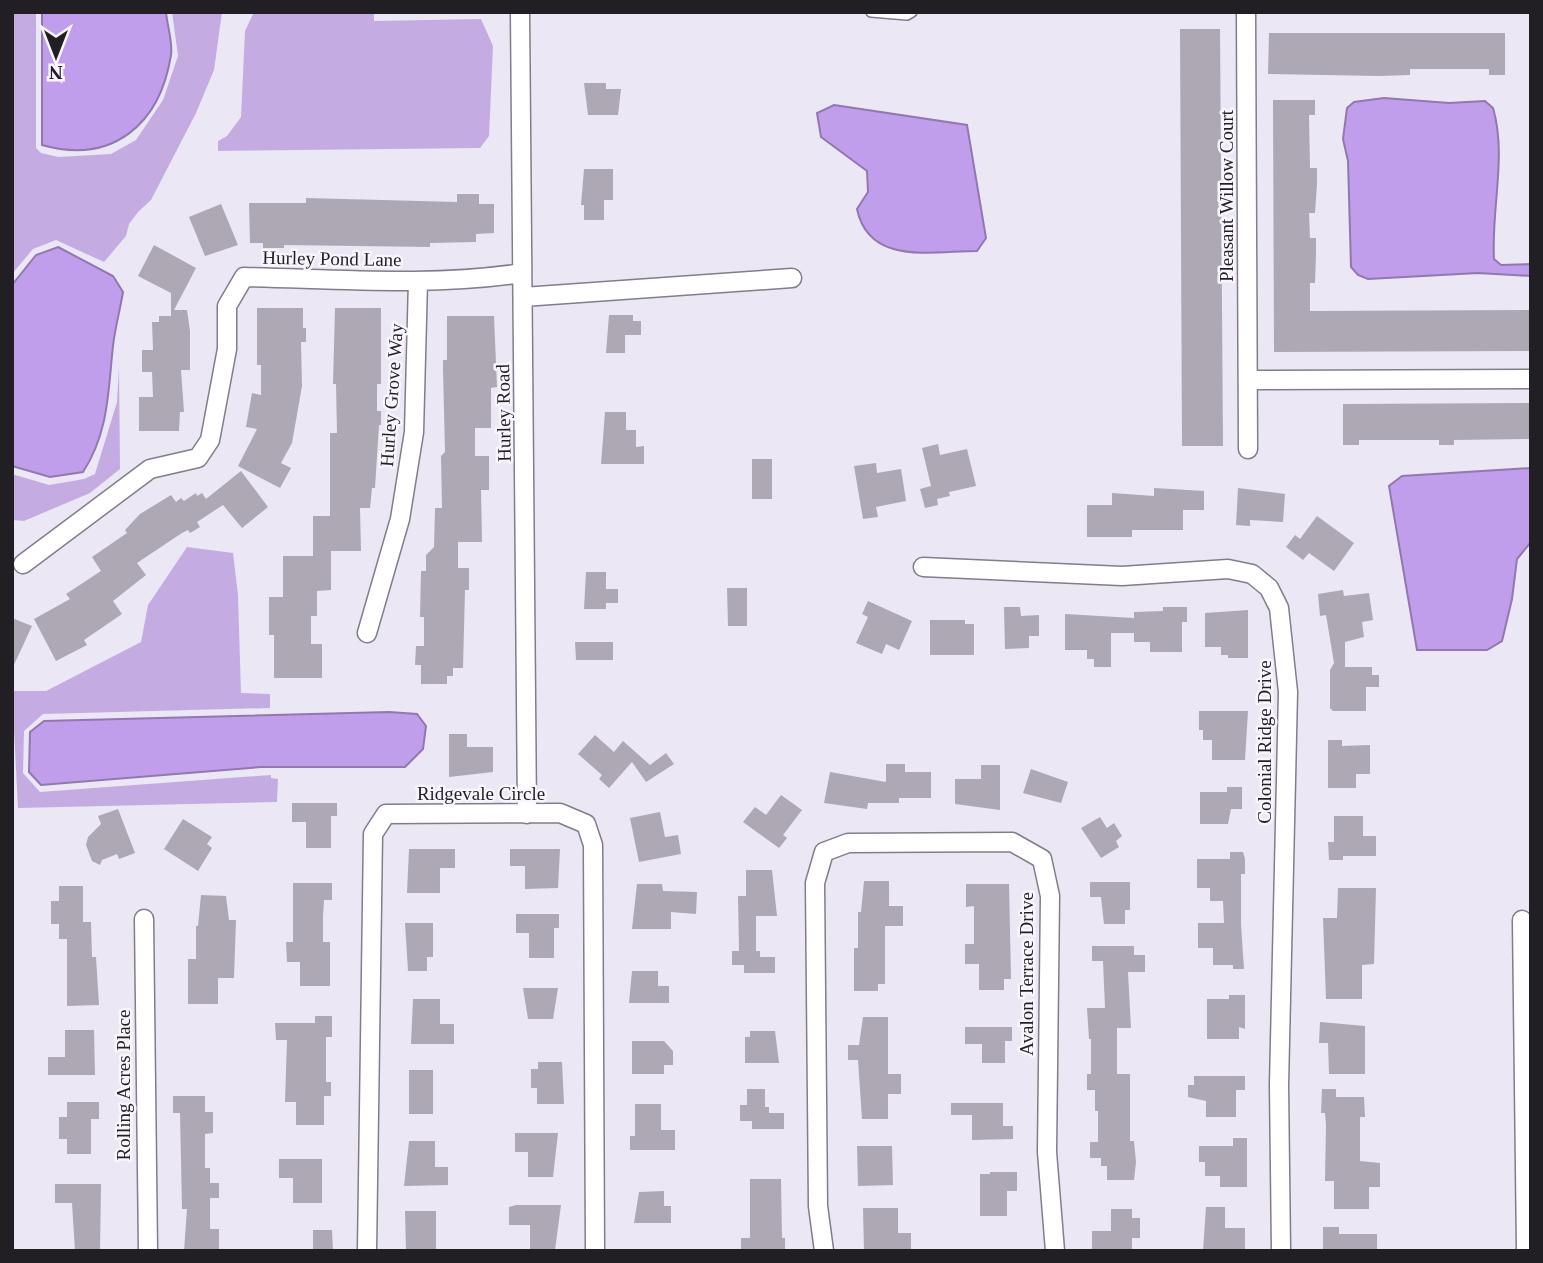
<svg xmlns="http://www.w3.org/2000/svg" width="1543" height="1263" font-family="Georgia,serif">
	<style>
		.green { fill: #c4ace3 }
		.water { fill: #c19eeb; stroke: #9178af; stroke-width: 2 }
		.building { fill: #ada8b4 }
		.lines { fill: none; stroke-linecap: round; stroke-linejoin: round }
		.lane-casing { stroke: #827d89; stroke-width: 12 }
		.street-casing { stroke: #827d89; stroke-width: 21 }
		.lane { stroke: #fff; stroke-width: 9 }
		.street { stroke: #fff; stroke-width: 18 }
		.labels { text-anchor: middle; stroke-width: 5; stroke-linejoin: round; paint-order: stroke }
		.street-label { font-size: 19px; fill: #211f24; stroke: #f9f5fd }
	</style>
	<rect width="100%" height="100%" fill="#ece7f4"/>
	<path class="green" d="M12 12H36V148L41 153 58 157 111 154 136 140 163 100 178 56 172 12H222L214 70 196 113 151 200 138 212 129 224 126 236 104 262 56 240 33 249 12 274Z
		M254 12H374V21L481 19 493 46 489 136 480 148 218 151V141L227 136 241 117 245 31Z
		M119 368 120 469 90 493 24 521 12 520V474L49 485 84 479 95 474 117 402Z
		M187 547 233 553 238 595 241 693 270 694V708L43 714 24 731 23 773 40 792 271 775V778L278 779 277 802 18 808 12 691H46L141 642 148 605Z"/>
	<path class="water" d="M42 12H166C167 25 173 42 171 55 160 124 113 165 42 145Z
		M1384 98 1449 103 1485 101 1493 108C1507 155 1491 210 1494 259L1501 265 1531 264V276L1478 273 1368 279 1358 275 1351 267 1348 161 1343 139 1347 108 1354 102Z
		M834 105 967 125 986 238 977 251C932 251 869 266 857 209L868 192 867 171 821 137 817 113Z
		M58 247 113 276 123 292C120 310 115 328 113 346 108 391 109 432 83 472L50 477 12 466V285L36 255Z
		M1531 468V542L1517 559 1512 599 1502 641 1487 650H1417L1389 486 1402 476Z
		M389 712 417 714 426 726 423 749 405 767H261L41 785 29 772 30 732 44 721Z"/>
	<path class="building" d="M1180 29H1220L1223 446H1182Z
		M1269 33H1505V75H1489V69H1410V75L1379 76 1268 74Z
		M584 83H606V89H621L618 115H588Z
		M1273 100H1315V115H1309L1310 168H1317V184L1315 213H1309L1310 238H1316V254L1315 283H1310V311L1531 310V351L1274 352Z
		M584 169H613V200H604V220H584V205H581Z
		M457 194H479V204H494V233L476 234V242L430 243V247L284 245V248H263V243H250L249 203H306V198L457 202Z
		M221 204 238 245 205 256 189 217Z
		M154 245 196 268 174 310H187L190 331V370H181L184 412H180L179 431H139V397H153L152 372H142V350H153L152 322H159V316H171V293L138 276Z
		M257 308H303V328H306V342H301L302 386 292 443 281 463 291 468 280 488 238 466 257 429 246 427 252 393 261 395V365H257Z
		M335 308H381V384H377V411H381V425H379L375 488H372L370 508H360L361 551H331V590L317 591V616H311V644H322V678H274V635H269V597H283V556H313V516H330V433H337L336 384H333Z
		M609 315H633V321H641V335H625V353H606Z
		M447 316H494L497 387 491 388V428H475V456H489V490H481L482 542H458V568H469V590H465L463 668H453V676H447V684H421V665H415L416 646H424V617H420L421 571H426V555L434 547 435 508H442L441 456 445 452 443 369V360H447Z
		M1531 403V439L1454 440V445H1439V440H1359V445H1343V404Z
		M605 412H626V430H636V447L644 446V464H601Z
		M938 444 940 455 967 449 976 486 949 492 950 496 937 499 938 505 925 508 920 489 931 486 922 448Z
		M752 459H772V499H752Z
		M876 463 877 473 901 469 906 501 876 507 878 517 863 519 854 466Z
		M241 471 268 507 242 528 223 505 197 522 200 527 190 533 188 530 182 533 137 563 146 575 113 601 122 614 84 640 87 645 56 661 34 619 70 599 66 594 101 571 92 557 127 533 125 530 140 514 171 495 176 502 181 498 184 501 196 493 197 496 202 493 206 499Z
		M1154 488 1204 491V510H1183V530H1132V537H1087V505H1112V493L1154 496Z
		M1238 488 1285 494 1283 522 1250 520V526L1236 525Z
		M1317 516 1354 543 1334 571 1309 553 1303 560 1286 547 1295 535 1300 539Z
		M586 572H606V589H618V603H606V609H584Z
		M727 588H747V626H728Z
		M1343 590 1344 596 1369 593 1373 620 1362 622 1364 637 1345 642V667H1372V675H1379V687H1366V711H1333L1330 708V670L1334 663 1326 615 1320 616 1318 594Z
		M868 601 912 621 899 650 886 644 882 654 856 643 868 617 862 614Z
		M1004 607H1020L1021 616 1039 615V636H1029V648L1005 649Z
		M1163 607H1187V622H1182V652H1150V642H1134V633H1111V667H1094V659H1087V650H1065V614L1134 618V612L1163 611Z
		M1248 610V658H1228V655H1221V647H1205V613Z
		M12 618 32 626 12 669Z
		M930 620H965V624H974V655H930Z
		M575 642H613V660H576Z
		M1199 711H1248L1245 760H1212V740H1203V730H1199Z
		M449 734H467V747H493V772L449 777Z
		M595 735 614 752 623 741 650 765 666 753 674 764 646 782 632 762 609 788 599 779 602 775 578 754Z
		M1328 740H1342V746L1370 745V774H1356V788H1328Z
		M886 764H905V772H931V798H899V803H868L867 809 824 803 830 772 886 782Z
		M981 765H1000V810L955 804V779H981Z
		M1031 769 1068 782 1061 803 1023 793Z
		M1227 787H1242V809H1231L1228 824H1200V792H1227Z
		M781 795 802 810 783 835 787 838 779 848 743 822 755 807 766 815Z
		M292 803H337V816H331V848H306V822H292Z
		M118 809 135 853 119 859 117 854 102 860 100 865 92 861 86 845 88 837 101 824 98 816Z
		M660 812 665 837 678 835 681 854 639 862 630 818Z
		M1334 816H1363V836H1376V856H1343V860H1329L1328 842H1334Z
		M1100 817 1107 828 1114 823 1122 836 1116 841 1119 847 1101 858 1081 828Z
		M183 819 212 837 207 844 212 848 198 871 164 849Z
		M409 849H455V868H440V893H407Z
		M510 849H560L558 888 525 889V866H510Z
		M1230 852H1243L1245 859V874H1241V925L1244 969H1233V965H1213V948H1198V923H1224L1223 901H1210V888H1197V859H1230Z
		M746 870H772L777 916H756V951H760V957H775V973H744V965H732V951H739L738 896H746Z
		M864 881H889V906H903V926H885V984H878V991H854V948H858V912H861Z
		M1090 882H1130V910H1125V924H1104L1101 897H1090Z
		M293 883H332V900H324L323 917V942H330V986H300V962H287L286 942H293Z
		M637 884H662L663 891 697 892 696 914 671 912V929H632Z
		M966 884H1009L1011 979H1004V990H979V964H965V944H974V906L966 907Z
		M59 886H83V922H91L92 957H96L99 1005 67 1006V939H59V924H51V901H59Z
		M1338 888H1376L1374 964 1362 965V999H1326L1323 918H1337Z
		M201 895 226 896 229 920H236L234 978H218V1004H188V959H196V926H198Z
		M516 914H559V928H554V958H529V933H516Z
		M405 923H433V957H427V971H408Z
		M1092 946H1134V955H1145V972H1128L1131 1028H1117V1074H1130V1141H1134L1136 1162 1134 1180H1107V1166H1101V1158H1090V1142H1098V1111H1095V1090H1087V1074H1091V1039H1089L1087 1008H1105L1103 961H1092Z
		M632 971H658V986H669V1003H629Z
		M523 988H558L553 1019H528Z
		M1229 995H1245V1029L1239 1027V1039H1207V999H1229Z
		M413 999H440V1024H454V1044H411Z
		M315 1016H332V1037H326V1082H331V1096H324V1125H296V1102H285L287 1040H276L275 1023H315Z
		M863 1017H888V1074H901V1094H888V1119H862L858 1060H848V1045H859Z
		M1320 1022 1365 1026V1074H1329L1328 1043H1319Z
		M965 1027H1012V1041H1005V1063H982V1044H965Z
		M65 1030H94L95 1075H48V1057H65Z
		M750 1031H775L779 1063H745V1037H750Z
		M632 1041H664L673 1051V1065H664V1074H632Z
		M538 1062H562L564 1104H537V1088H531V1069H538Z
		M409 1070H433V1114H409Z
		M1194 1076H1245V1090H1236V1117H1206V1101L1188 1097V1085H1194Z
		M747 1089H765V1107H769V1113H784V1129H752V1121H740V1105H747Z
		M1322 1089H1336V1097H1364L1365 1117H1360V1161L1380 1163V1187H1369V1209H1334V1181H1325L1326 1125 1325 1113H1321Z
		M173 1096H205V1112H213V1133L205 1134V1168H210V1183H219V1198H210V1229H219V1251H184L187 1209H182L180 1113H173Z
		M67 1102H99V1119H91V1154H67V1139H59V1117H67Z
		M951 1103H1003V1126H1013V1139L972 1140V1115H951Z
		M635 1104H661V1130H675V1150H630V1136H635Z
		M515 1133H558L553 1177H528V1152H515Z
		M1233 1138H1247V1187H1220V1176H1205V1162H1199V1146H1233Z
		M409 1141H435V1167H448V1185L404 1186Z
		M857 1146H892L893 1185 858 1186Z
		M279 1159H322V1203H293V1178H279Z
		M990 1172H1017V1191H1007V1216H980V1174H990Z
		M750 1179H781L782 1238H785V1251H741V1238H750Z
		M55 1184H101L100 1251H75L72 1203H55Z
		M664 1191V1206H671V1223H634L639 1192Z
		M516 1205H561L555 1250H530V1225H509V1207Z
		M1206 1207H1225V1228H1245V1251H1203Z
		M863 1208H898V1233H911V1250L864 1251Z
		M1111 1209H1132V1218H1140V1238H1132V1249H1092V1231H1111Z
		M405 1211H436V1251H406Z
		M1323 1227H1339V1234H1377V1251L1323 1249Z
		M313 1230H332L333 1251H313Z"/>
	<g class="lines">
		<g class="lane-casing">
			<path id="lane" d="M871 12 907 15 912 12"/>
		</g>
		<g class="street-casing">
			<path id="street" d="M520 12 527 814
				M1246 12 1248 449
				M523 297 792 278
				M1248 380 1531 379
				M23 564 150 469 198 458 210 440 227 349V306L244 277C337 279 431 287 522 273
				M923 567 1122 576 1228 569 1252 574 1269 588 1279 608 1288 692 1279 1085 1281 1251
				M367 633 400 519 414 432 418 281
				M144 919 148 1251
				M1522 920 1526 1251
				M367 1251 373 834 386 814 560 813 586 824 593 845 595 1251
				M824 1251 818 1206 815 883 824 852 848 843 1012 842 1042 859 1050 896 1047 1152 1055 1251"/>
		</g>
		<use href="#lane" class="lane"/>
		<use href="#street" class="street"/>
	</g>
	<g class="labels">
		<g class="street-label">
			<text transform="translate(1226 196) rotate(-90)" y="7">Pleasant Willow Court</text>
			<text transform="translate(332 258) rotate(1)" y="7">Hurley Pond Lane</text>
			<text transform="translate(391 395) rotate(-86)" y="7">Hurley Grove Way</text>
			<text transform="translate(503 413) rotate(-91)" y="7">Hurley Road</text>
			<text transform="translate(1264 742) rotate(-90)" y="7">Colonial Ridge Drive</text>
			<text x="481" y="800">Ridgevale Circle</text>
			<text transform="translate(1026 974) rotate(-90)" y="7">Avalon Terrace Drive</text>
			<text transform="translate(123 1085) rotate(-90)" y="7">Rolling Acres Place</text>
		</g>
	</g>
	<rect width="1543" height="1263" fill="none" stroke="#211f24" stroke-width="28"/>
	<g transform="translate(56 56) rotate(180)" stroke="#f9f5fd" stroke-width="5" paint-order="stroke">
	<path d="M0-5L12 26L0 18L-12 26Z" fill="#211f24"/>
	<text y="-10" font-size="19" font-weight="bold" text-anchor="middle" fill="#211f24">N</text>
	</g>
</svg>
